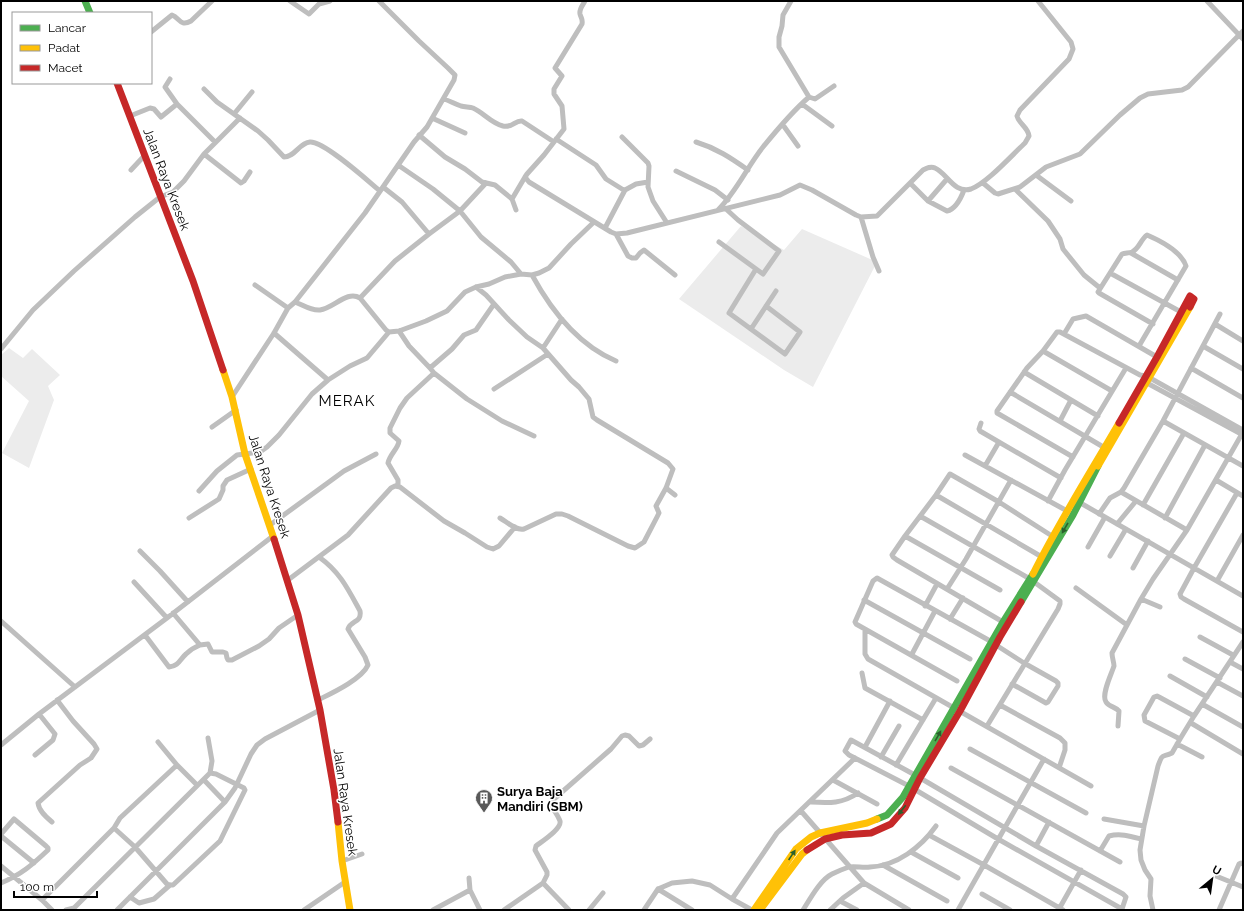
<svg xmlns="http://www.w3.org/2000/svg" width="1244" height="911" font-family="Raleway,sans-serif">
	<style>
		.green { fill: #ececec }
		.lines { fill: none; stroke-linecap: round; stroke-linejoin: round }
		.street { stroke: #bebebe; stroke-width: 5 }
		.fast { stroke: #4caf50; stroke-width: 7 }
		.slow { stroke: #ffc107; stroke-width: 7 }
		.jam { stroke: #c62828; stroke-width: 7 }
		.oneway { fill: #2a602c }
		.labels { text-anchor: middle; stroke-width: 3; stroke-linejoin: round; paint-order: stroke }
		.street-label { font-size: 13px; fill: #000; stroke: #fff }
		.poi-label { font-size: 13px; font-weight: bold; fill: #000; stroke: #fff; text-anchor: start }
		.quarter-label { font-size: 15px; letter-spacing: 1px; fill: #000; stroke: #fff }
	</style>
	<rect width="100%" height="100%" fill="#fff"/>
	<path class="green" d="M741 226 784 250 802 229 877 262 813 387 784 370 679 299Z
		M9 348 23 358 32 349 60 375 48 386 54 400 29 468 2 453 29 401 1 376V355Z"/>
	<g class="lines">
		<path class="street" d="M290 1 309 14 319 4 330 1
			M585 1C583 5 579 9 580 14 581 18 583 19 582 24L555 68 562 76 554 89V94L562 106 564 129 544 155 527 174 525 177 529 182 611 232 616 234 627 233 780 195 800 185 812 190 856 215 861 217 877 216 923 170C927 168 931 166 935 168 947 173 954 194 971 189 987 183 1011 156 1025 143L1029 136C1028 127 1019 124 1017 116L1020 110 1069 59 1073 49 1071 42 1038 1
			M791 1 783 15 782 26 779 37V47L809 97 815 99 834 86
			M1207 1 1243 39
			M151 32 172 15C180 18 180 27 191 21L212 1
			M170 79 165 87 177 104
			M204 89 217 102 258 131 268 140 284 157C295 157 299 143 310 142 324 141 368 181 380 191
			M444 99C450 101 455 104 461 106 465 107 470 107 473 108 484 113 491 123 503 126 513 128 515 120 522 121L554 142
			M802 104 832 126
			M234 114 252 92
			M130 116 150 108 154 109 161 117 177 104 215 142
			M432 118 465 133
			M783 125 798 146
			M419 135 445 157 465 169 482 182 495 185 512 199 516 210
			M622 137 648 163 649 166 648 187 653 201 667 223
			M556 139 596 165 606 179 622 189 625 190 636 184 648 182
			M696 142C716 148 731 158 748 170
			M204 154 241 183 244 181 250 172
			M398 165 433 189 460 211 481 237 511 262 521 274
			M131 170 145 155
			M676 171 715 190 728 200
			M1036 175 1071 201
			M910 183 928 201 947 211C956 209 961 198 964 190
			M983 183 995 193 998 194 1020 187 1046 167 1080 154 1120 115 1140 98 1148 94 1182 90 1188 87 1243 31
			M383 187 402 202 429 234
			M1015 189 1048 221 1060 239 1063 249 1084 275 1100 288
			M512 199 525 177
			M928 201 947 179
			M718 210C737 191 747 167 763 147 776 131 794 110 809 97
			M861 217 873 257 879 271
			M605 228 625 190
			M616 234 628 256 632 258H636L640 253 644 250 675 275
			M719 242 763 274 779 251 738 220 726 209
			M1131 253 1178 280
			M756 269 729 313 785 354 800 332 766 306
			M1110 273 1181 312
			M532 275C551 310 578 345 616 361
			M255 285 288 308
			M476 287 486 295 509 320 527 337 543 348 571 380 579 387 589 399 593 417 597 420 668 463 673 469 666 488 656 506 659 513 657 517 644 542 635 548 628 546 568 516 562 514H556L524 529C516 531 507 522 500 518
			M360 298 395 261 429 234 460 211 486 183
			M295 302C303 305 311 311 320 310 334 308 347 290 360 298L386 330 389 332 399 331 426 321 447 311 465 292 476 287 489 284 505 277 521 274 532 275 539 273 549 268 571 244 594 222
			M1215 324 1243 341
			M751 329 776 291
			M399 331 409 346 430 368 434 373 467 399 502 421 534 436
			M274 333 328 380
			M1064 334 1073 319 1086 316 1157 357
			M1139 346 1186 266C1181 251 1161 241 1147 235 1141 239 1139 249 1132 252 1129 253 1125 253 1122 254L1098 292 1099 293 1153 324
			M1203 346 1243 369
			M543 348 562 319
			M1 349 33 310 74 271 135 217 160 197 173 192 184 181 204 154 240 118
			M1043 351 1112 391
			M430 368 452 349 464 335 476 330 494 304
			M1191 368 1243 398
			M1024 372 1098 416
			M1150 378 1243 430
			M1147 383 1243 435
			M494 389 548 354
			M1010 392 1105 448
			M232 397 274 333 288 308 295 302 365 213 414 142 427 127 454 80 455 75 448 68 419 41 379 1
			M1060 421 1071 400
			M1163 421 1243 466
			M981 423 979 429 980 431 1061 478
			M212 427 236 410
			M965 455 1069 512
			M1073 457 997 413V411L1027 368 1043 351 1057 332H1060L1140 375 1146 376
			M985 466 999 442
			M1216 480 1243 496
			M398 486V480L388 463C390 454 398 449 399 441L390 433V428L400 408 407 398 434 373
			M666 488 675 495
			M199 491 217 471 237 455 260 452 267 447 279 435 312 394 328 380 350 366 367 358 389 332
			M1121 492 1187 530
			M1237 493 1194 568 1180 594 1181 597 1184 599 1243 632
			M936 495 1042 557
			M1048 501 1065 470 1126 368
			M1077 501 1243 596
			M1143 505 1184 433
			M1099 514 1110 498 1121 492 1124 488 1163 421 1220 314
			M920 516 1030 579 1060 601V604L1058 609 987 726
			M189 518 219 499 223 490V486L227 480 251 469
			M1165 518 1205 445
			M1117 524 1136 501
			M270 525 344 471 376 454
			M905 536 1000 590
			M1088 547 1105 517
			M140 551 160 571 188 602
			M1110 556 1126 529
			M1133 568 1148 541
			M288 580 348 535 391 488 395 486 400 487 444 521 465 533 487 547 493 549 499 546 515 527
			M1217 581 1243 535
			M134 582 167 618
			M1076 588 1127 625
			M947 589 966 559 1011 480
			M1141 599 1160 607
			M864 600 970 659
			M925 606 937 584
			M173 613 200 645 208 644 212 652H223L226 653 227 658 228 660H232L259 646 269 639 279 628 298 615
			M950 619 963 598
			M1 621 75 687
			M1003 622 897 560 893 557 892 555 905 536 936 495 950 474 999 502 1052 536
			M865 629V654L868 659 1091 786
			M145 635 169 667C179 666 180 659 186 654 190 650 195 647 200 645
			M1200 637 1233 655
			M996 645 1024 663 1056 681 1058 683V686L1048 702 1046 703 1012 684
			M912 654 935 611
			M1185 659 1220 678
			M1230 662 1243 669
			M862 673 865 688 923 720
			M1170 676 1207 697
			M957 681 856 624 855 622 873 581 877 578 992 642
			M1217 682 1243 696
			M318 700C332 693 362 679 368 665L365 657 348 629C351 620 362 623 360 611 348 589 340 572 319 557
			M1202 704 1243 727
			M1000 705 1060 738 1065 743V750L1059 768
			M1191 723 1243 754
			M1118 726 1119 711C1116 707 1109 707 1106 702 1101 695 1111 675 1114 666 1114 662 1112 658 1112 653L1141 599 1153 579 1187 530 1243 432
			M208 738 212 761 210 773
			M1180 739 1145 721 1144 715 1154 697 1157 696 1159 697 1194 716
			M851 740 915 775 1036 846 1123 894 1126 897 1122 909 998 839 909 786 849 755 845 751Z
			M158 742 177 765
			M1177 744 1202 757
			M1 745 39 714 167 618 273 536
			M865 747 890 701
			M970 749 1086 813
			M35 755 53 740 55 734 39 714
			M881 757 899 726
			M896 765 936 698
			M951 768 1120 862
			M204 780 225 802
			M833 780 877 804
			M810 802C829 803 842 804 858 793
			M801 811 864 883 909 910
			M1104 819 1144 826
			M52 822C46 817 39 811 38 803L80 765 91 758 97 749 94 744 73 721 57 700
			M1 834 14 819 46 846 48 848V850C32 865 22 874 1 883
			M929 835 984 865 1063 910
			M1 836 34 863
			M1036 846 1049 822
			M1100 851 1109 836C1120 833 1130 836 1141 839
			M911 852 958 878
			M342 861 362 854
			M883 865 947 901
			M1 866 42 900 52 910
			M1216 876 1243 887
			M469 878 470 890
			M543 883 569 910
			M658 889 692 910
			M982 894 1010 910
			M130 897 139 903 154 899 170 885
			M732 899 777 833 855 758
			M42 900 114 828 120 818 177 765 197 785
			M840 901 857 910
			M1059 909 1081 870
			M66 910 74 908 210 773 216 774 244 788 245 790 220 841 173 885H170L167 884 135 847 114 828
			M117 910 225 802 235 788 251 754 257 745 265 739 320 710
			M304 910 345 882
			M433 910 470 890 480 910
			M504 910 543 883 547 875V872L535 850 536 846C541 842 562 829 560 821 558 815 553 810 551 804L554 799 611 749 622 736 625 735 629 736 639 746 643 745 650 739
			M589 910 603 893
			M644 910 658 889 672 883 692 881 710 885 732 899 752 910
			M803 910C810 899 820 880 832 874 836 872 843 869 849 867 856 866 863 868 870 867 897 866 921 847 936 826
			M830 910 843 898 864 883
			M958 910 1044 759
			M1153 910 1150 896 1151 879 1145 870 1141 860 1140 850 1144 826 1158 766C1163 752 1162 758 1172 753L1180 739 1194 716 1243 642
			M1219 910 1239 864 1241 863 1243 864"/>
		<path class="fast" d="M85 1 90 13
			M1021 602 1073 515 1098 466
			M877 819 887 815 903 797 1003 622 1033 574"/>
		<path class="slow" d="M223 370 232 397 245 454 274 539
			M1098 466 1190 307
			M1033 574C1059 522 1090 473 1119 423
			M338 822 342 861 350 910
			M754 910 796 849 811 837 820 833 867 823 877 819
			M760 910 802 854 807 850"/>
		<path class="jam" d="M117 83 193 281 223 370
			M1119 423 1157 357 1190 296 1194 299 1190 307
			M274 539 298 615 320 710 334 790 338 822
			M807 850 825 839 842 835 871 833 891 824 905 808 920 778 960 711 1000 637 1021 602"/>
	</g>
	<defs><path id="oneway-solid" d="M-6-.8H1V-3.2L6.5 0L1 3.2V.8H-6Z"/></defs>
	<g class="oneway">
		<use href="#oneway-solid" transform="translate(1065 528) rotate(120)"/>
		<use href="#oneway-solid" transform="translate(938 736) rotate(-60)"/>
		<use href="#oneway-solid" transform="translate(902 810) rotate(128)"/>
		<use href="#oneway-solid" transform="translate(792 855) rotate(-56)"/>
	</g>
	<defs>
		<g id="building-pin" transform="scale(0.9)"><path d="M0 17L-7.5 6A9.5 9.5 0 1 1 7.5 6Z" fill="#595959" stroke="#fff"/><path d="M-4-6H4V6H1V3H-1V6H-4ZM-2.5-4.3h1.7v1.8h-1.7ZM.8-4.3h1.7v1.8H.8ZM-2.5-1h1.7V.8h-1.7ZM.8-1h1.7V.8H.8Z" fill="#fff"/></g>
	</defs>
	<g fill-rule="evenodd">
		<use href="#building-pin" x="484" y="798"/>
	</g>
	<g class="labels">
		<g class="street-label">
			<text transform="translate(167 179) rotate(69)" y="5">Jalan Raya Kresek</text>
			<text transform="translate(270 486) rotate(72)" y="5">Jalan Raya Kresek</text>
			<text transform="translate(346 802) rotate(82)" y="5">Jalan Raya Kresek</text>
		</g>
		<g class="poi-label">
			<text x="497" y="796">Surya Baja<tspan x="497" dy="15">Mandiri (SBM)</tspan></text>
		</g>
		<g class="quarter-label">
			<text x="347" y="406">MERAK</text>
		</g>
	</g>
	<rect width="1244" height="911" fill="none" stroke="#000000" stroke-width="4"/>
	<rect x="12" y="12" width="140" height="72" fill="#ffffff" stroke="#999999"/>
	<rect x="20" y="25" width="20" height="6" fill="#4caf50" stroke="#999999"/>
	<text x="48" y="32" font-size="12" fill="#000000">Lancar</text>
	<rect x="20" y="45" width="20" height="6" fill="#ffc107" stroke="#999999"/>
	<text x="48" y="52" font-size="12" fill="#000000">Padat</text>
	<rect x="20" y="65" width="20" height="6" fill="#c62828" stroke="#999999"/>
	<text x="48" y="72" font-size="12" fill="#000000">Macet</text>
	<g transform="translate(1212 879) rotate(29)" stroke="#ffffff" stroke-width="3" paint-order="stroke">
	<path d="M0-3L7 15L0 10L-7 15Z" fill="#000000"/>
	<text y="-6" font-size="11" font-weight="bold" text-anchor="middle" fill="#000000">U</text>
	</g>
	<path d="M14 891v6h83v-6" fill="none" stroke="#000000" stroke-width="2"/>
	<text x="20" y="891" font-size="12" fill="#000000" stroke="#ffffff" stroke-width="3" paint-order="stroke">100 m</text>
</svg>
